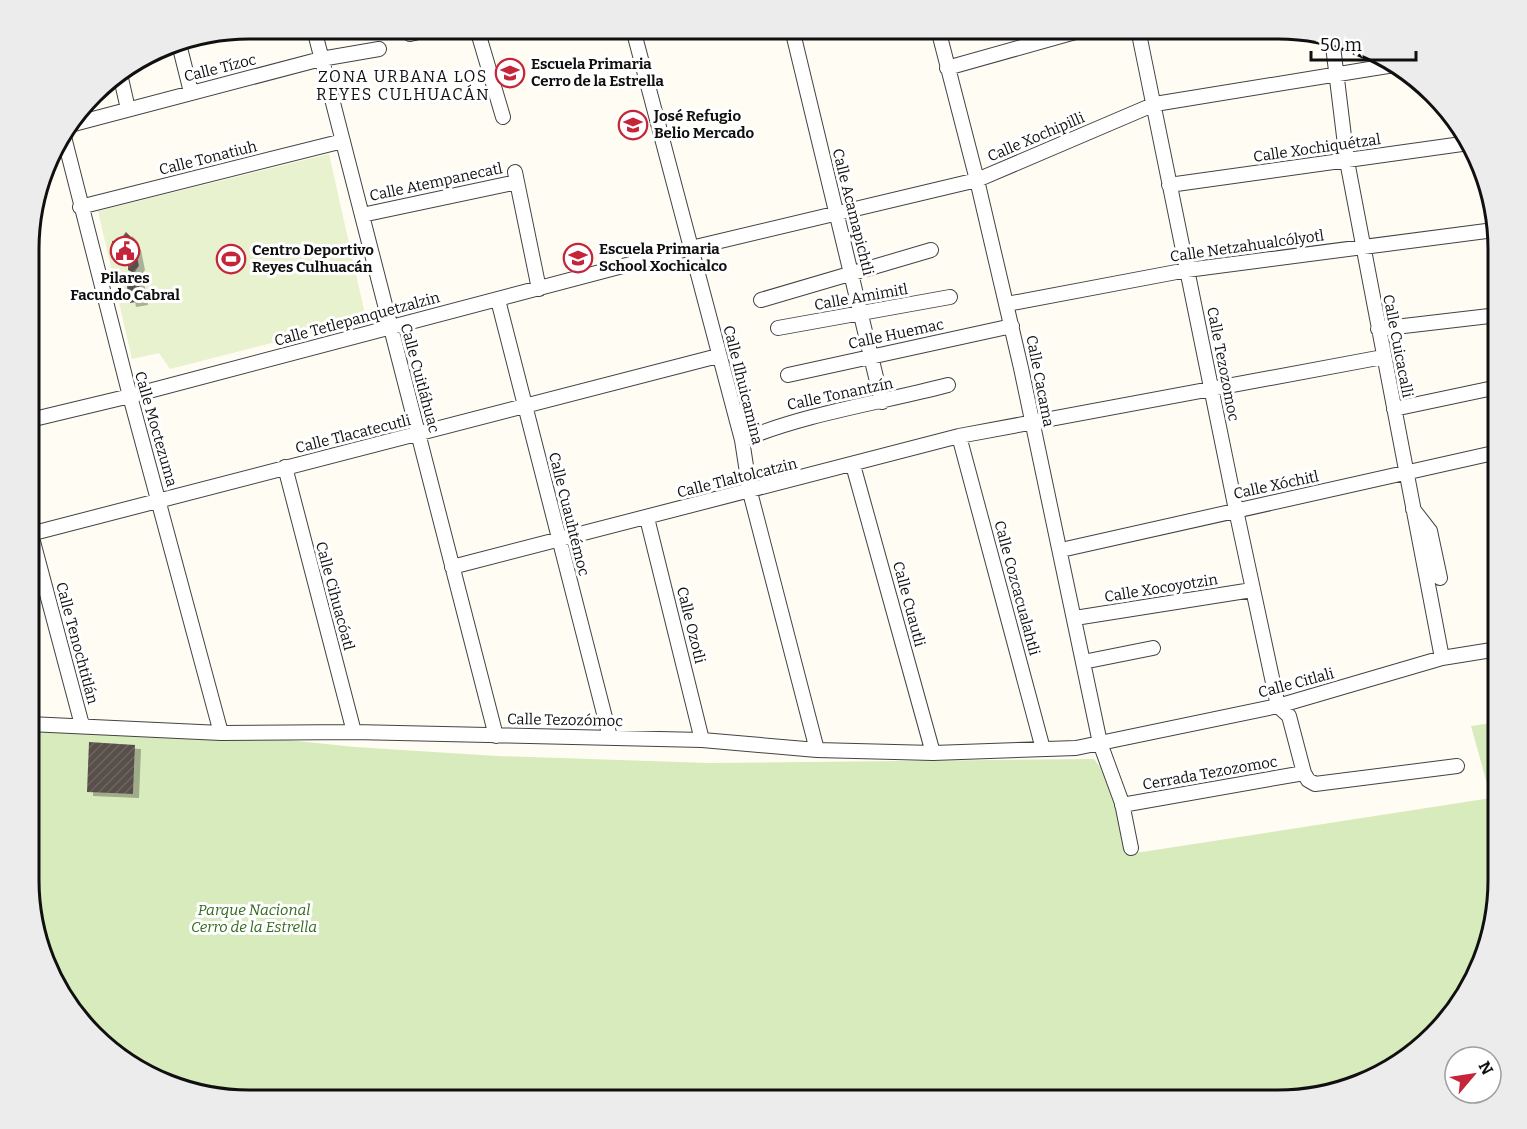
<svg xmlns="http://www.w3.org/2000/svg" width="1527" height="1129" font-family="Bitter,serif">
	<style>
		.grass { fill: #d8ebbc }
		.pitch { fill: #e8f2ce }
		.building { fill: url(#building-hatch); filter: url(#shadow) }
		.lines { fill: none; stroke-linecap: round; stroke-linejoin: round }
		.minor-casing { stroke: #434343; stroke-width: 16 }
		.minor { stroke: #fff; stroke-width: 14 }
		.labels { text-anchor: middle; stroke-width: 6; stroke-linejoin: round; paint-order: stroke }
		.poi-label { font-size: 15px; font-weight: bold; fill: #101010; stroke: #fff; text-anchor: start }
		.street-label { font-size: 15px; fill: #101010; stroke: #fff }
		.park-label { font-size: 15px; font-style: italic; fill: #346a1e; stroke: #fff }
		.neighbourhood-label { font-size: 16px; letter-spacing: 1.5px; fill: #101010; stroke: #fff }
		.rim { fill: none; stroke: #101010; stroke-width: 3 }
	</style>
	<defs>
		<pattern id="building-hatch" width="6" height="6" patternUnits="userSpaceOnUse" patternTransform="scale(1.5)"><rect width="6" height="6" fill="#59504c"/><path d="M-1 1l2-2M0 6l6-6M5 7l2-2" fill="none" stroke="#6c6561"/></pattern>
		<filter id="shadow"><feDropShadow dx="6" dy="4" stdDeviation="0" flood-color="#0004"/></filter>
	</defs>
	<rect width="100%" height="100%" fill="#fffcf4"/>
	<path class="grass" d="M1498 722V895L1482 965 1444 1025 1375 1078 1278 1100H235L165 1084 104 1046 51 978 29 895V727L221 733 355 747 497 756 708 763 1094 759 1109 779 1129 854 1491 798 1471 726Z"/>
	<path class="pitch" d="M329 154 366 319 170 369 159 353 132 359 98 211Z"/>
	<path class="building" d="M126 232 132 238 130 241 135 246 139 266 134 273 128 270V264L114 256 112 241 120 240Z
		M138 278 142 301 130 303 126 281Z
		M89 742 135 745 133 794 87 792Z"/>
	<g class="lines">
		<g class="minor-casing">
			<path id="minor" d="M314 29 496 736
				M477 29 503 117
				M633 29 742 440 750 492 817 750
				M792 29 882 402
				M938 29 977 180 1021 368 1100 743 1122 803 1131 848
				M1138 29 1236 510 1278 706 1289 716 1304 773 1308 780 1315 784 1457 766
				M410 34 431 29
				M1332 38 1347 161 1442 658
				M178 40 191 92
				M947 68 1086 29
				M120 74 128 109
				M70 125 321 59 379 49
				M63 133 130 396 221 733
				M515 172 539 289
				M1169 185 1469 143
				M80 207 343 141
				M362 215 517 182
				M498 300 610 737
				M761 300 931 250
				M1007 304 1187 270 1494 230
				M778 328 950 297
				M1378 329 1498 315
				M788 375 1012 326
				M1394 409 1498 387
				M30 420 130 396 691 248 977 180 1155 104 1394 65
				M959 436 1043 749
				M742 440C808 413 879 403 948 385
				M853 465 933 753
				M285 467 354 732
				M1413 509 1430 531 1440 578
				M647 518 702 740
				M30 534 718 356
				M31 534 82 725
				M1061 550 1498 452
				M452 567 959 436 1383 357
				M1075 618 1252 590
				M1083 662 1153 648
				M29 724 221 733 354 732 702 740 817 750 933 753 1076 748 1278 706 1442 658 1498 649
				M1122 805 1304 773"/>
		</g>
		<use href="#minor" class="minor"/>
	</g>
	<defs>
		<g id="school-ring" transform="scale(1.5)"><circle r="9.5" fill="#fff" stroke="#c42539" stroke-width="1.5"/><path d="M0-5L7-2L0 1L-7-2ZM-4 1L0 2.5L4 1V4Q0 6-4 4Z" fill="#c42539"/></g>
		<g id="civic-ring" transform="scale(1.5)"><circle r="9.5" fill="#fff" stroke="#c42539" stroke-width="1.5"/><path d="M-.6-6.5H3V-4.5H.6V-3L4-1V1h2V6H-6V1h2V-1L-.6-3ZM-1.2 2.5V6h2.4V2.5Z" fill="#c42539"/></g>
		<g id="stadium-ring" transform="scale(1.5)"><circle r="9.5" fill="#fff" stroke="#c42539" stroke-width="1.5"/><path d="M0-5a6.5 5 0 1 0 0 10a6.5 5 0 1 0 0-10ZM-3.5-1.8h7v3.6h-7Z" fill="#c42539"/></g>
	</defs>
	<g fill-rule="evenodd">
		<use href="#school-ring" x="510" y="73"/>
		<use href="#school-ring" x="633" y="125"/>
		<use href="#civic-ring" x="125" y="251"/>
		<use href="#school-ring" x="578" y="258"/>
		<use href="#stadium-ring" x="231" y="259"/>
	</g>
	<g class="labels">
		<g class="poi-label">
			<text x="531" y="69">Escuela Primaria<tspan x="531" dy="17">Cerro de la Estrella</tspan></text>
			<text x="654" y="121">José Refugio<tspan x="654" dy="17">Belio Mercado</tspan></text>
			<text x="599" y="254">Escuela Primaria<tspan x="599" dy="17">School Xochicalco</tspan></text>
			<text x="252" y="255">Centro Deportivo<tspan x="252" dy="17">Reyes Culhuacán</tspan></text>
			<text x="125" y="283" text-anchor="middle">Pilares<tspan x="125" dy="17">Facundo Cabral</tspan></text>
		</g>
		<g class="street-label">
			<text transform="translate(220 68) rotate(-14)" y="5">Calle Tízoc</text>
			<text transform="translate(1036 137) rotate(-23)" y="5">Calle Xochipilli</text>
			<text transform="translate(1317 148) rotate(-8)" y="5">Calle Xochiquétzal</text>
			<text transform="translate(208 158) rotate(-14)" y="5">Calle Tonatiuh</text>
			<text transform="translate(436 182) rotate(-12)" y="5">Calle Atempanecatl</text>
			<text transform="translate(853 212) rotate(76)" y="5">Calle Acamapichtli</text>
			<text transform="translate(1247 246) rotate(-8)" y="5">Calle Netzahualcólyotl</text>
			<text transform="translate(861 297) rotate(-10)" y="5">Calle Amimitl</text>
			<text transform="translate(357 319) rotate(-15)" y="5">Calle Tetlepanquetzalzin</text>
			<text transform="translate(896 334) rotate(-12)" y="5">Calle Huemac</text>
			<text transform="translate(1398 346) rotate(79)" y="5">Calle Cuicacalli</text>
			<text transform="translate(1223 364) rotate(79)" y="5">Calle Tezozomoc</text>
			<text transform="translate(420 378) rotate(75)" y="5">Calle Cuitláhuac</text>
			<text transform="translate(1040 381) rotate(79)" y="5">Calle Cacama</text>
			<text transform="translate(743 385) rotate(76)" y="5">Calle Ilhuicamina</text>
			<text transform="translate(840 394) rotate(-12)" y="5">Calle Tonantzín</text>
			<text transform="translate(156 429) rotate(74)" y="5">Calle Moctezuma</text>
			<text transform="translate(353 434) rotate(-14)" y="5">Calle Tlacatecutli</text>
			<text transform="translate(737 478) rotate(-14)" y="5">Calle Tlaltolcatzin</text>
			<text transform="translate(1276 485) rotate(-12)" y="5">Calle Xóchitl</text>
			<text transform="translate(569 514) rotate(76)" y="5">Calle Cuauhtémoc</text>
			<text transform="translate(1017 588) rotate(75)" y="5">Calle Cozcacualahtli</text>
			<text transform="translate(1161 588) rotate(-9)" y="5">Calle Xocoyotzin</text>
			<text transform="translate(335 596) rotate(75)" y="5">Calle Cihuacóatl</text>
			<text transform="translate(909 604) rotate(75)" y="5">Calle Cuautli</text>
			<text transform="translate(691 625) rotate(76)" y="5">Calle Ozotli</text>
			<text transform="translate(77 643) rotate(75)" y="5">Calle Tenochtitlán</text>
			<text transform="translate(1296 683) rotate(-15)" y="5">Calle Citlali</text>
			<text transform="translate(565 720) rotate(1)" y="5">Calle Tezozómoc</text>
			<text transform="translate(1210 773) rotate(-10)" y="5">Cerrada Tezozomoc</text>
		</g>
		<g class="park-label">
			<text x="254" y="915">Parque Nacional<tspan x="254" dy="17">Cerro de la Estrella</tspan></text>
		</g>
		<g class="neighbourhood-label">
			<text x="403" y="82">ZONA URBANA LOS<tspan x="403" dy="18">REYES CULHUACÁN</tspan></text>
		</g>
	</g>
	<path d="M0 0H1527V1129H0ZM249 39H1278A210 210 0 0 1 1488 249V880A210 210 0 0 1 1278 1090H249A210 210 0 0 1 39 880V249A210 210 0 0 1 249 39Z" fill="#ececec" fill-rule="evenodd"/>
	<path class="rim" d="M249 39H1278A210 210 0 0 1 1488 249V880A210 210 0 0 1 1278 1090H249A210 210 0 0 1 39 880V249A210 210 0 0 1 249 39Z"/>
	<g transform="translate(1473 1075) rotate(61)"><circle r="28" fill="#ffffff" stroke="#9f9f9f" stroke-width="1.5"/>
	<path d="M0-4.5L10 22L0 15L-10 22Z" fill="#c42539"/>
	<text y="-9" font-size="16" font-weight="bold" text-anchor="middle" fill="#101010">N</text>
	</g>
	<path d="M1311 51v9h105v-9" fill="none" stroke="#101010" stroke-width="3"/>
	<text x="1320" y="51" font-size="18" fill="#101010" stroke="#ffffff" stroke-width="4.5" paint-order="stroke">50 m</text>
</svg>
